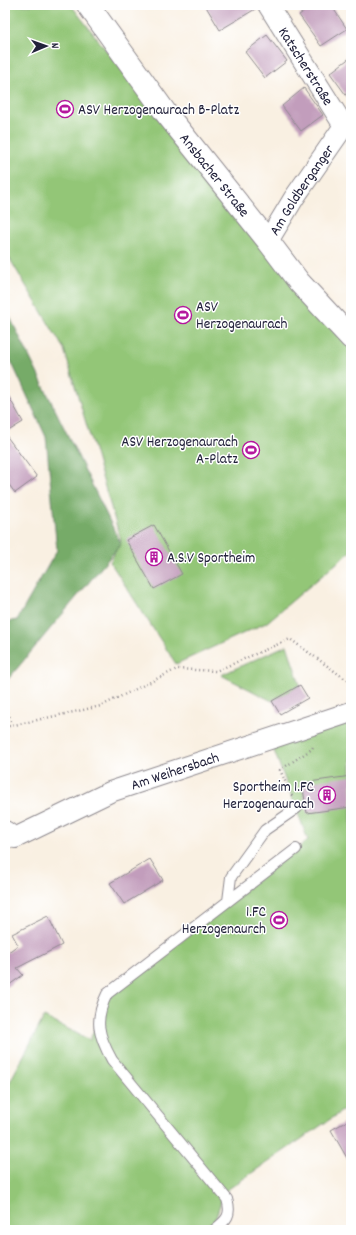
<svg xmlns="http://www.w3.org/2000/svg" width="356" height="1235" font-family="Dekko,sans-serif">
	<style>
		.green { fill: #93c677; stroke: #5a7459 }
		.forest { fill: #76ab68; stroke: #4c6652 }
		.building { fill: #c29dbc }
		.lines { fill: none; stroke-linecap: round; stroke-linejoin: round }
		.service-casing { stroke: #8e898e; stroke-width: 12 }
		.minor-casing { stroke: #8e898e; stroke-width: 22 }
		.tertiary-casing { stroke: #8e898e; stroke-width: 24 }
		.path { stroke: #8e898e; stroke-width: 2.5; stroke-dasharray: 1 3; stroke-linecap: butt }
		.service { stroke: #fff; stroke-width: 10 }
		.minor { stroke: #fff; stroke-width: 20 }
		.tertiary { stroke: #fff; stroke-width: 22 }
		.labels { text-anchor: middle; stroke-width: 3; stroke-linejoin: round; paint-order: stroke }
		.street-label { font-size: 15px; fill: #22223b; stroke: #fff }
		.poi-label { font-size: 15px; fill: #22223b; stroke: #fff; text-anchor: start }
	</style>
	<rect width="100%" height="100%" fill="#fff"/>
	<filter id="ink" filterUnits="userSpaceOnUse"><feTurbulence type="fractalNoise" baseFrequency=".025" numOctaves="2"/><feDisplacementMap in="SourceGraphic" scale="8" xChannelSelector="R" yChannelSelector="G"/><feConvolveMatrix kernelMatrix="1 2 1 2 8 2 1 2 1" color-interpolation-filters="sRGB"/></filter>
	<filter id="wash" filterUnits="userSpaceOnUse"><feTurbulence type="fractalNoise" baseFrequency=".012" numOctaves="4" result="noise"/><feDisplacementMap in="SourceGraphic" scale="16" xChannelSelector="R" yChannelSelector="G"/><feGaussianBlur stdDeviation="0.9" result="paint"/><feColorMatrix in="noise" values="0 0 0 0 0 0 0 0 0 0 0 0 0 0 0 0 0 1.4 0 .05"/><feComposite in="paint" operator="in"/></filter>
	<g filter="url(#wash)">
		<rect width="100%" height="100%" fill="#f9f0e2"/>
		<path class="green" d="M5 5H71L155 113 351 346V551L266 623 176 664 110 562 121 541 64 349 5 251Z
			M287 645 300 685 272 701 221 675Z
			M351 722V1105L224 1192 215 1220 205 1230H5V1091L44 1017 90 1040 105 1001 308 840 273 748Z"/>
		<path class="forest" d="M5 307 121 544 5 683V622L17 620 57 550 46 437 5 348Z"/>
		<g id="blocks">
			<path class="building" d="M205 5H257V8L220 30Z
				M314 5H331L347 29 321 46 299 15Z
				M267 35 287 61 265 78 245 52Z
				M351 57V102L330 73Z
				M304 88 323 115 301 131 282 106Z
				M5 390 23 422 5 433Z
				M5 434 37 477 15 493 5 479Z
				M154 525 182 574 154 589 126 540Z
				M300 685 308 698 280 714 272 701Z
				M351 776V807L307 813 302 783Z
				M150 859 163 880 124 904 110 883Z
				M48 916 62 945 17 968 23 975 5 988V950L7 953 18 945 12 934Z
				M351 1119V1165L331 1130Z"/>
		</g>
	</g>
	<g filter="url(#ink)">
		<use href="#blocks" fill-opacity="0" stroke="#8e898e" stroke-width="1"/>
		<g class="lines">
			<g class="service-casing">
				<path id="service" d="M228 901 231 877 265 830 297 808
					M214 1230C227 1220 232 1215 227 1199L112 1060C98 1035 94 1020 107 994L296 849"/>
			</g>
			<g class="minor-casing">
				<g id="minor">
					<path id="s1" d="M268 5 344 126"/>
					<path id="s2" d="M268 241 294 198 344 126 351 121"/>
					<path id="s3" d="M5 831 15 838 110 792 351 712"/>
				</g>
			</g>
			<g class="tertiary-casing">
				<g id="tertiary">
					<path id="s4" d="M88 5 165 112 268 241 299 282 351 338"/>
				</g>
			</g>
			<path class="path" d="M5 705 13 726
				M5 727 101 706 177 669 216 671 290 639 351 683
				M292 796 280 770 312 749 314 745"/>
			<use href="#service" class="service"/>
			<use href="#minor" class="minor"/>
			<use href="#tertiary" class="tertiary"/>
		</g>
	</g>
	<defs>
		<g id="stadium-ring" transform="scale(0.9)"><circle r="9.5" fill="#fff" stroke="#b5179e" stroke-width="1.5"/><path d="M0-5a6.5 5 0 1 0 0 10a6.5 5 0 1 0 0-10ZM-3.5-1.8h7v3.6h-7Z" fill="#b5179e"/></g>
		<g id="building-ring" transform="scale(0.9)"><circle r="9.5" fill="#fff" stroke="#b5179e" stroke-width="1.5"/><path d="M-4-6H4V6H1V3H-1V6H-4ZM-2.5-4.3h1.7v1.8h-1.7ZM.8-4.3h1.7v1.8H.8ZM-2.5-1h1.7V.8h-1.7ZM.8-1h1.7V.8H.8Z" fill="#b5179e"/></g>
	</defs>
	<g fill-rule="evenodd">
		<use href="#stadium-ring" x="65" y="109"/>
		<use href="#stadium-ring" x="183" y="315"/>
		<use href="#stadium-ring" x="251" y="450"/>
		<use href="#building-ring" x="154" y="557"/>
		<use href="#building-ring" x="327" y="795"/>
		<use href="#stadium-ring" x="279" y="920"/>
	</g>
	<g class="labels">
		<g class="street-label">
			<text dy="5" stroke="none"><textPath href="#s1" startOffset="72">Katscherstraße</textPath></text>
			<text dy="5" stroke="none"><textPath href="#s4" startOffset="212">Ansbacher Straße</textPath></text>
			<text dy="5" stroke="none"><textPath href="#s2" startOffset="61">Am Goldberganger</textPath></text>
			<text dy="5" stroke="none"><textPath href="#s3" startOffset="186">Am Weihersbach</textPath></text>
		</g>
		<g class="poi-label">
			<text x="78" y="114">ASV Herzogenaurach B-Platz</text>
			<text x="196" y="311">ASV<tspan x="196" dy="17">Herzogenaurach</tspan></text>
			<text x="238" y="446" text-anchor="end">ASV Herzogenaurach<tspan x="238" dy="17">A-Platz</tspan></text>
			<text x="167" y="562">A.S.V Sportheim</text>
			<text x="314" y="791" text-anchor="end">Sportheim 1.FC<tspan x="314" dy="17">Herzogenaurach</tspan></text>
			<text x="266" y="916" text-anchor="end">1.FC<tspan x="266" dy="17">Herzogenaurch</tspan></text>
		</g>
	</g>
	<rect width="356" height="1235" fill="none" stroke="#fff" stroke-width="20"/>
	<g transform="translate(46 46) rotate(88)" stroke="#ffffff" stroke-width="3" paint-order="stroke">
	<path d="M0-3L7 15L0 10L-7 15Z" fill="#22223b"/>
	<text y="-6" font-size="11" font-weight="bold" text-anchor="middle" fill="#22223b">N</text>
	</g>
</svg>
